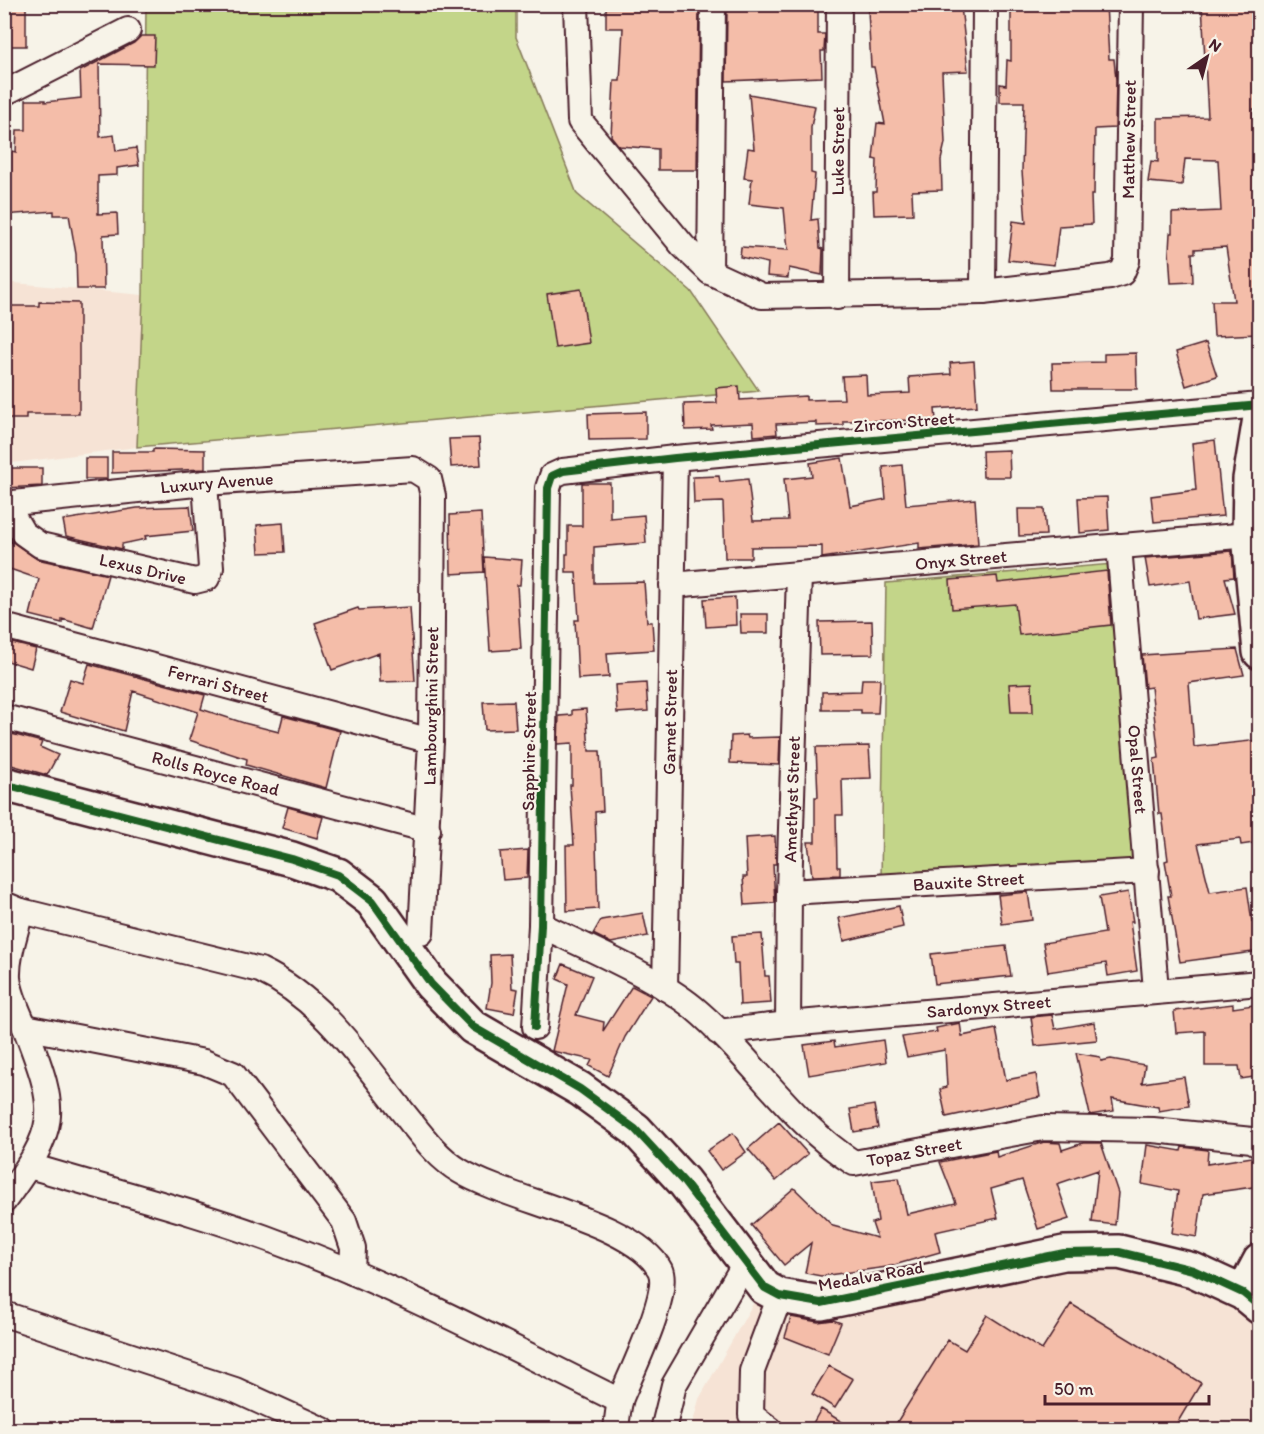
<svg xmlns="http://www.w3.org/2000/svg" width="1264" height="1434" font-family="Itim,sans-serif">
	<style>
		.built { fill: #f6e3d5 }
		.green { fill: #c3d589; stroke: #867a5a; stroke-width: 1.5 }
		.building { fill: #f4bda9; stroke: #4a1f2b; stroke-width: 1.5 }
		.lines { fill: none; stroke-linecap: round; stroke-linejoin: round }
		.street-casing { stroke: #4a1f2b; stroke-width: 28 }
		.secondary-casing { stroke: #4a1f2b; stroke-width: 38 }
		.street { stroke: #f7f3e8; stroke-width: 24 }
		.secondary { stroke: #f7f3e8; stroke-width: 33 }
		.cycleway-casing { stroke: #f7f3e8; stroke-width: 11 }
		.cycleway { stroke: #1b5e20; stroke-width: 8 }
		.labels { text-anchor: middle; stroke-width: 4.5; stroke-linejoin: round; paint-order: stroke }
		.street-label { font-size: 18px; fill: #4a1f2b; stroke: #f7f3e8 }
	</style>
	<rect width="100%" height="100%" fill="#f7f3e8"/>
	<filter id="ink" filterUnits="userSpaceOnUse"><feTurbulence type="fractalNoise" baseFrequency=".0167" numOctaves="2"/><feDisplacementMap in="SourceGraphic" scale="12" xChannelSelector="R" yChannelSelector="G"/><feConvolveMatrix kernelMatrix="1 2 1 2 8 2 1 2 1" color-interpolation-filters="sRGB"/></filter>
	<g filter="url(#ink)">
		<path class="built" d="M4 282 143 295 137 447 5 464Z
			M1121 1263 1219 1292 1259 1323V1429L691 1430 699 1399 755 1300 809 1318 840 1316 1058 1266Z"/>
		<path class="green" d="M146 5H516V37L577 194 691 291 759 391 137 447 143 295Z
			M1113 564 1139 862 881 879 886 583Z"/>
		<path class="building" d="M4 4H26V46H4Z
			M654 4 699 7 697 170H658V149L619 146 611 136 614 81H620L623 28H606V8L654 7Z
			M783 4H818V34H825L824 51H821L822 77 726 81 727 9H784Z
			M1011 4H1106L1109 59H1114L1116 80 1115 128 1095 129 1094 195H1091L1092 224 1059 226 1054 265 1008 260 1013 221 1026 223 1022 171 1024 102H1000V84L1006 85 1007 60 1011 61Z
			M1202 4H1257L1255 74 1260 73V109H1253L1254 158H1260V221H1254L1260 278V292H1256L1258 334 1214 336 1212 301H1234L1226 247 1195 249V253H1192L1193 282 1171 283 1169 251 1170 233H1172V213L1221 211 1218 160 1185 159 1182 185 1148 182 1151 161 1158 162V118L1208 117Z
			M961 6 968 71 942 72 945 143 941 160 942 190 912 191 913 214 874 215 873 192H876L877 160 873 159 877 123 885 124 874 67H871L868 9Z
			M141 36H155L154 65 99 64 100 137 114 135 116 151 136 148 139 165 117 168V175L98 176V214L117 213 118 234 103 235 104 289H77L76 254 69 215H54V211L4 215V149L16 152 17 130H26V100H45V102L81 98 80 71 134 43Z
			M749 94 815 106 811 127V173L815 174 811 220 818 219 820 248 823 249 822 275 789 268 788 278 767 276 768 263 740 257 741 247 788 250 784 208 749 204 752 179 744 178 748 148 754 149Z
			M581 289 589 343 555 348 547 294Z
			M39 302 79 303V414H26V419H4V306H39Z
			M1206 343 1217 376 1186 386 1176 352Z
			M1136 353 1137 389H1053L1052 363 1104 362V354Z
			M974 361 977 406 935 409 936 420 843 421V425L816 426V422L776 424 777 434 754 436 753 423 711 425 712 429 685 430 684 404 717 403 716 388 739 386 740 400 806 396V400L844 399 842 376 866 375 867 395 910 393 909 377 951 374 950 363Z
			M646 412V439L589 440 588 414Z
			M479 438 481 465 451 467 449 439Z
			M1215 440 1223 516 1154 522 1151 496 1196 490 1192 443Z
			M153 449 205 450V469L112 473V452H153Z
			M1009 450 1010 477H983L982 451Z
			M85 458H107V479H85Z
			M842 458 850 506 886 499 883 467 902 465 906 505 975 499 978 544 919 549V543L822 558V546L751 547V558H725L723 502 694 503 693 477 719 476 720 482 748 479 753 521 788 520 784 479 812 476 810 463Z
			M4 468H42V486L4 488Z
			M582 483H610V518L644 515 646 543 594 547V583L644 582 647 622H652L654 650 607 653 609 677 578 679 575 620H579L576 572H566V554H568V526H582Z
			M1107 497 1109 530 1080 533 1078 498Z
			M190 506 193 531 145 536 146 539 122 544V549L66 536 63 520 137 508Z
			M1018 509H1044L1046 535 1019 536Z
			M481 513 484 572 451 574 450 515Z
			M283 523 285 552 259 553 257 525Z
			M11 541 37 559 108 575 93 628 62 619V623L30 615 39 579 4 567Z
			M1232 551 1234 577 1225 578 1235 614 1196 619 1190 581 1150 587 1145 558Z
			M484 557 522 560 520 585H517L521 649 490 651Z
			M1107 571 1111 625 1019 635 1015 604 952 609 950 580 997 576 998 583Z
			M735 597 736 625 706 627 704 599Z
			M410 607 415 681 380 682 379 653 332 670 315 623 358 608 359 610Z
			M740 614H768V633H741Z
			M872 621 873 654 820 655 819 622Z
			M4 641 36 649 31 668 4 660Z
			M1237 649 1244 675 1189 683 1194 747 1260 740V800L1255 801 1260 842 1241 845 1240 839 1198 844 1210 892 1247 887 1252 922 1258 921 1260 951 1180 962 1168 896H1171L1165 861 1168 860 1162 814H1159L1154 759 1159 758 1151 687 1145 688 1142 655Z
			M89 664 205 695 201 709 244 723 279 732 283 716 340 731 326 788 246 765 247 759 189 740 198 712 133 691 124 731 60 712 70 679 83 683Z
			M862 679H880L878 713H861V710H822V692L861 691Z
			M646 683 648 711 617 713 615 685Z
			M1032 683 1033 712H1011L1009 684Z
			M514 701 516 729 485 730 483 702Z
			M586 709 589 751H600L603 811 595 812 598 909 567 911 566 845H574L570 785H572V743L558 744 559 716 572 715V710Z
			M4 732 42 742 40 747 58 755 47 775 4 763Z
			M747 735 748 738 780 737 779 765 730 763 731 736Z
			M869 746 871 778 842 779 843 815H836L837 867H840V875L812 876 808 842H815V797H818L816 747Z
			M288 807 323 817 317 838 282 828Z
			M775 836 776 864H773L775 903 745 905 743 877H747L745 838Z
			M528 850 527 878 503 880 500 852Z
			M1028 892 1032 920 1002 924 998 895Z
			M1128 892 1133 922H1130L1137 971 1108 976 1106 963 1048 972 1043 943 1105 933 1099 897Z
			M899 906 903 927 844 941 839 918Z
			M643 913 648 936 611 943 593 934 601 920Z
			M762 934 765 976H769L771 1003 740 1005 738 964H734L732 936Z
			M1006 946 1011 976 935 984 931 954Z
			M510 954 512 988 518 989 514 1013 487 1008 491 983 490 955Z
			M563 964 592 976 576 1015 604 1022 603 1031 632 986 651 996 625 1037 608 1076 589 1066 592 1060 552 1051 568 984 557 979Z
			M1233 1004V1008L1260 1004V1076L1241 1079 1239 1066H1205V1031L1176 1033 1174 1011Z
			M1052 1015 1055 1029 1094 1022 1097 1040 1035 1046 1031 1017Z
			M960 1023 962 1036 996 1029 1006 1080 1036 1074 1040 1097 946 1117 940 1089 947 1087 945 1050 907 1057 902 1037 937 1032 936 1028Z
			M883 1040 886 1062 809 1075 804 1045 834 1041 835 1047Z
			M1076 1053 1100 1057 1101 1061 1111 1059 1145 1065 1142 1083 1184 1077 1189 1106 1159 1111 1158 1107 1112 1099 1114 1111 1090 1115Z
			M874 1105 878 1128 854 1132 850 1109Z
			M779 1122 808 1154 776 1181 748 1149Z
			M733 1133 746 1152 721 1170 707 1151Z
			M1044 1142 1060 1143 1062 1150 1083 1143H1101L1118 1193 1115 1225 1092 1222 1098 1170 1057 1184 1069 1219 1038 1229 1022 1180 991 1189 998 1218 935 1232 940 1252 887 1267 821 1276 805 1273 811 1243 784 1265 751 1225 794 1188 833 1226 877 1238 872 1223 878 1221 872 1181 899 1178 907 1214 956 1203 940 1162 996 1151 997 1157Z
			M1147 1145 1181 1151 1182 1147 1208 1150 1207 1164 1252 1157 1255 1158 1260 1186 1203 1194 1197 1237 1172 1233 1178 1191 1142 1184Z
			M1071 1304 1201 1383 1173 1430H892L948 1340 965 1350 987 1315 1042 1350Z
			M791 1317 818 1322 833 1320 841 1323 828 1354 785 1337Z
			M829 1366 853 1379 835 1408 812 1394Z
			M821 1409 855 1430H809Z"/>
		<g class="lines">
			<g class="street-casing">
				<g id="street">
					<path id="s1" d="M576 4 580 121 683 246 710 272 762 296 983 292 1110 277 1122 273 1127 261 1131 4"/>
					<path d="M4 93 128 30"/>
					<path d="M710 272 713 4"/>
					<path d="M983 292 985 4"/>
					<path id="s2" d="M837 297 839 4"/>
					<path id="s3" d="M4 504 205 483 413 469 429 479 433 496 431 741 421 933"/>
					<path id="s4" d="M6 504 23 533 40 545 195 581 207 578 211 568 205 483"/>
					<path id="s5" d="M1119 546 1156 990"/>
					<path id="s6" d="M672 585 1249 535"/>
					<path id="s7" d="M4 626 431 741"/>
					<path id="s8" d="M4 717 428 830"/>
					<path id="s9" d="M789 892 1147 871"/>
					<path d="M4 904 21 911 260 970C324 1000 363 1063 406 1116 422 1136 438 1158 460 1171 509 1201 635 1222 660 1270 671 1293 631 1373 621 1398 618 1408 617 1419 616 1430"/>
					<path id="s10" d="M541 925C587 948 655 976 694 1008 751 1056 791 1123 854 1163L1043 1128 1153 1130 1252 1140 1260 1145"/>
					<path id="s11" d="M665 988 675 458"/>
					<path id="s12" d="M788 1024 789 892 799 575"/>
					<path d="M25 1027 204 1062 233 1074 344 1221 353 1248 352 1272"/>
					<path d="M535 1027 541 925 548 488 552 476 563 471 675 458 1260 405"/>
					<path id="s13" d="M718 1032 788 1024 1260 983"/>
					<path d="M30 1166C113 1191 201 1213 282 1244 398 1287 509 1346 620 1401"/>
					<path d="M4 1201C58 1127 59 1115 26 1030 19 1013 10 996 8 978 7 956 16 932 21 911"/>
					<path d="M4 1314 235 1390 323 1430"/>
					<path d="M663 1430 674 1385 745 1263"/>
					<path d="M771 1430 751 1415 752 1371 780 1296"/>
				</g>
			</g>
			<g class="secondary-casing">
				<path id="secondary" d="M1260 418 1250 479 1249 535 1260 652
					M4 784 292 859 338 875 372 901 431 984 473 1027 580 1089 635 1129 684 1182 765 1288 780 1296 821 1303 1064 1253 1119 1252 1193 1270 1243 1293 1260 1307
					M1243 1293 1260 1261"/>
			</g>
			<use href="#street" class="street"/>
			<use href="#secondary" class="secondary"/>
			<g class="cycleway-casing">
				<path id="cycleway" d="M4 784 292 859 338 875 372 901 431 984 473 1027 580 1089 635 1129 684 1182 765 1288 780 1296 821 1303 1064 1253 1119 1252 1193 1270 1243 1293 1260 1307
					M535 1027 541 925 548 488 552 476 563 471 675 458 1260 405"/>
			</g>
			<use href="#cycleway" class="cycleway"/>
		</g>
	</g>
	<g class="labels">
		<g class="street-label">
			<text dy="6" stroke="none"><textPath href="#s1" startOffset="870">Matthew Street</textPath></text>
			<text dy="6" stroke="none"><textPath href="#s2" startOffset="146">Luke Street</textPath></text>
			<text transform="translate(904 422) rotate(-5)" y="6">Zircon Street</text>
			<text dy="6" stroke="none"><textPath href="#s3" startOffset="214">Luxury Avenue</textPath></text>
			<text dy="6" stroke="none"><textPath href="#s6" startOffset="290">Onyx Street</textPath></text>
			<text dy="6" stroke="none"><textPath href="#s4" startOffset="160">Lexus Drive</textPath></text>
			<text dy="6" stroke="none"><textPath href="#s7" startOffset="222">Ferrari Street</textPath></text>
			<text transform="translate(431 706) rotate(-89)" y="6">Lambourghini Street</text>
			<text dy="6" stroke="none"><textPath href="#s11" startOffset="266">Garnet Street</textPath></text>
			<text transform="translate(529 751) rotate(-89)" y="6">Sapphire Street</text>
			<text dy="6" stroke="none"><textPath href="#s5" startOffset="224">Opal Street</textPath></text>
			<text dy="6" stroke="none"><textPath href="#s8" startOffset="219">Rolls Royce Road</textPath></text>
			<text dy="6" stroke="none"><textPath href="#s12" startOffset="225">Amethyst Street</textPath></text>
			<text dy="6" stroke="none"><textPath href="#s9" startOffset="180">Bauxite Street</textPath></text>
			<text dy="6" stroke="none"><textPath href="#s13" startOffset="272">Sardonyx Street</textPath></text>
			<text dy="6" stroke="none"><textPath href="#s10" startOffset="459">Topaz Street</textPath></text>
			<text transform="translate(871 1276) rotate(-10)" y="6">Medalva Road</text>
		</g>
	</g>
	<rect width="1264" height="1434" fill="none" stroke="#f7f3e8" stroke-width="24"/>
	<rect x="12" y="12" width="1240" height="1410" fill="none" stroke="#4a1f2b" stroke-width="2" filter="url(#ink)"/>
	<g transform="translate(1207 57) rotate(35)" stroke="#f7f3e8" stroke-width="4.5" paint-order="stroke">
	<path d="M0-4.5L10 22L0 15L-10 22Z" fill="#4a1f2b"/>
	<text y="-9" font-size="16" font-weight="bold" text-anchor="middle" fill="#4a1f2b">N</text>
	</g>
	<path d="M1045 1395v9h164v-9" fill="none" stroke="#4a1f2b" stroke-width="3"/>
	<text x="1054" y="1395" font-size="18" fill="#4a1f2b" stroke="#f7f3e8" stroke-width="4.5" paint-order="stroke">50 m</text>
</svg>
